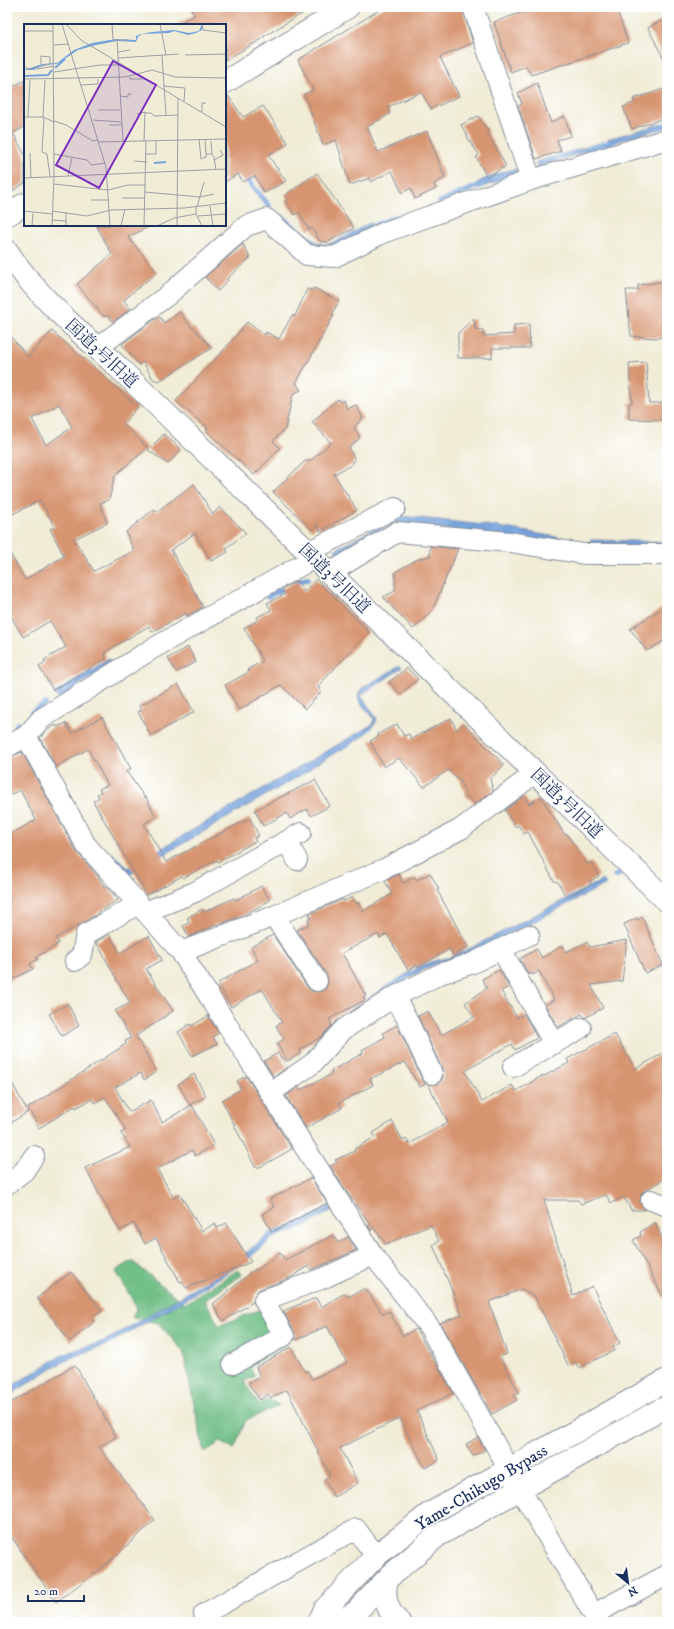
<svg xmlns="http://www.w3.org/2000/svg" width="674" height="1629" font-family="'IM FELL DW Pica','Noto Serif JP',serif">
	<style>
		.forest { fill: #72bf88; stroke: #467773 }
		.water { fill: #74a3dd; stroke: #48699e }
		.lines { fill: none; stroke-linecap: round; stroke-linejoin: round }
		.stream { stroke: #74a3dd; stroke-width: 5.5 }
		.building { fill: #d79470; fill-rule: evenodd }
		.minor-casing { stroke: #868e9a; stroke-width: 22 }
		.tertiary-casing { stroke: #868e9a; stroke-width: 24 }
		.primary-casing { stroke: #868e9a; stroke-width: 24 }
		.trunk-casing { stroke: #868e9a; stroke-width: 24 }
		.minor { stroke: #fff; stroke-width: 20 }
		.tertiary { stroke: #fff; stroke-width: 22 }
		.primary { stroke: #fff; stroke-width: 22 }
		.trunk { stroke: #fff; stroke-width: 22 }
		.labels { text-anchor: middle; stroke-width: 3; stroke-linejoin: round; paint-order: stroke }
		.street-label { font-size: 17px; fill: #1b2f5e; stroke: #fff }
		.inset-river { fill: none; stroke: #74a3dd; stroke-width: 2 }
		.inset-road { fill: none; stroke: #9ba0a6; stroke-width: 1 }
		.view { fill: #7b2cbf; fill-opacity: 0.15; stroke: #7b2cbf; stroke-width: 2 }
		.inset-edge { fill: none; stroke: #1b2f5e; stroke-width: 2 }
	</style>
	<rect width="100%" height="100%" fill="#fff"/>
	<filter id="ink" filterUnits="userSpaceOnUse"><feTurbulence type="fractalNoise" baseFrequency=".025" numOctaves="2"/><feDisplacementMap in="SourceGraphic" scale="8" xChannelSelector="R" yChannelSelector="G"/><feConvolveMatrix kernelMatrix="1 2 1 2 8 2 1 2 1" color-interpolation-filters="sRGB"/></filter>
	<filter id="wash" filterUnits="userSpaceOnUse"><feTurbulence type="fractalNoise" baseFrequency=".012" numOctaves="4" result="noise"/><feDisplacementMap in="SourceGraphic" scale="16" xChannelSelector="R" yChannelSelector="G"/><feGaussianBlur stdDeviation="0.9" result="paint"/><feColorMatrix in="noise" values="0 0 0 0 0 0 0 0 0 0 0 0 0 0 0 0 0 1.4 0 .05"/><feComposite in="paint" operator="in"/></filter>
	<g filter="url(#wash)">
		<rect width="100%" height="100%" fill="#f0ecd6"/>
		<path class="forest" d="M132 1261 185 1304 238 1270 241 1275 205 1300 219 1326 261 1309 285 1342 250 1367 255 1376 244 1381 258 1404 269 1399 279 1406 246 1420 234 1449 221 1442 204 1452 183 1351 158 1323 132 1317 137 1308 116 1271Z"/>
		<path class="water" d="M664 123 665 127 609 144 608 139Z
			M596 144V148L537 167 536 162Z
			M517 169 519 171C507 179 492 183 478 189L477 183C490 176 503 171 517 169Z
			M370 223 373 228C364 234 333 250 324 250 313 249 304 240 296 234L301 230 318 243 325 245 337 241Z
			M400 516 492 526 574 540 573 547 401 523H393L338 555 335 550 391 519Z
			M591 540 667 542V547L589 546Z
			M109 659 111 664 58 699 55 693Z
			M400 666 402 668 362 694 361 696 377 719C374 734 328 757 314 765L309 770 129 875H126L108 859 113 854 128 868 373 724 374 719C368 708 351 700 362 688Z
			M603 880 606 884 512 933 461 957 450 961 438 963 415 974 351 1015 348 1012 393 982 421 966 437 960 448 958 471 948Z
			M332 1205 334 1209 305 1226 274 1237 243 1263 186 1299 107 1345 75 1356 50 1369 7 1397V1389L59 1357 76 1350 105 1341 124 1330 184 1295 233 1264 270 1233 303 1221Z"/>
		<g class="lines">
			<path class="stream" d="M657 128 667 125
				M590 148 615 141
				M249 182 269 206
				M440 202 483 184
				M281 217 304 235
				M365 229 396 217
				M300 580 308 579
				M268 596 280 590
				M32 712 45 704
				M13 732 18 723
				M615 876 620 874"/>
		</g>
		<g id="blocks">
			<path class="building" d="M190 7H313L263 37 264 38 225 60V25H176L194 15Z
				M384 7H462L473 43 440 57 459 96 431 109 421 92 388 107 390 114 367 127 378 152 427 131 445 178 434 184 436 189 415 199 411 188 402 193 392 171 371 182 370 178 350 185 336 140 323 145 304 94 313 90 298 60Z
				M538 7H616L628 43 531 75 526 66 511 72 494 22Z
				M667 17V65L648 28Z
				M25 80V127L13 133 25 155V183L7 194V90Z
				M537 83 551 123 564 116 571 136 557 140 561 151 536 159 518 106 522 104 518 93Z
				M667 88V117L632 129 623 107 635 102 633 99Z
				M225 94H227L243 117 263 106 288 143 268 155 286 181 264 193 255 176 243 182 238 174 225 182Z
				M478 116 488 131 487 132 506 166 487 177 476 157 479 155 467 137 468 136 461 125Z
				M317 173 354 228 326 243 325 241 321 242 319 240 312 228 309 230 299 212 295 215 285 201 288 199 285 195Z
				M96 225H152L128 237 157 272 124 300 130 309 113 322 108 316H103L77 284 112 254Z
				M243 244 250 258 227 279 228 280 218 291 205 277Z
				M667 281V337L655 338 631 336 626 290H638V285Z
				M314 288 339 301 332 314 334 315 296 383 301 390 293 394 285 429 273 441 280 448 254 475 206 430 208 428 176 401 219 355V356L247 322 265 335 266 332 279 339 292 315 295 316 307 289 312 290Z
				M180 312 191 327 194 328 212 348 159 381 153 379 143 362 139 365 122 344 154 320 160 317 164 323Z
				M474 318 475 329 483 330V336L514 334V325L529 324 530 348H492V358H458V333Z
				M52 331 84 359V358L138 407 123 424 148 448 115 475 109 500 100 503 107 523 74 539 94 571 134 551 126 532 154 509 156 512 194 484 213 514 220 507 246 533 226 548 228 552 211 561 195 533 171 550 203 607 187 616 186 613 152 632 149 626 105 652 106 659 53 690 39 667 45 663 44 660 66 647 50 621 23 637 7 609V548L25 580 64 556 50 529 55 527 40 500 7 517V332L28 357ZM59 404 72 427 46 445 32 419Z
				M646 362 649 403H667V420L629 419V403H632L629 363Z
				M338 399 340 402 344 400 347 409 356 405 363 418 354 427 360 438 349 448 355 460 353 462V464L334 474 357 510 320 531 318 524 312 530 273 492 305 461H310L331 443 312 422Z
				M164 434 181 449 168 464 148 450Z
				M430 546 458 549 432 611 413 629 383 597 395 591V572L418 559 430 556Z
				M316 579 369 632 318 686 321 692 305 709 281 685 239 710 225 685 249 672 248 669 263 661 244 628 258 620 257 617 271 610 267 603 285 594 282 589 297 581 304 592Z
				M667 605V639L647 651 630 629Z
				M188 647 196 662 176 672 168 658Z
				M407 668 418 679 401 694 389 682Z
				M178 684 194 712 151 736 138 712 142 710 139 706Z
				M102 717 131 769 126 771 145 798 146 797 156 817 144 824 166 862 250 818 259 836 254 838 256 841 218 862 217 860 183 878 182 876 147 895 93 801 99 798 97 794 101 792 99 789 108 785 88 749 56 767 40 738 47 730 56 725 57 727 66 723 72 733Z
				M451 718 457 730 464 723 504 765 490 779 493 791 475 804 466 796 460 780 448 770 424 787 399 758 384 767 370 741 379 736 378 734 397 724 404 736 409 734 411 739Z
				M22 752 76 851 98 876 105 888 108 887 118 900 97 913 98 914 56 938 59 943 56 944 57 945 36 957 38 959 30 964 33 969 7 982V836L36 820 20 790 7 796V758Z
				M315 780 330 806 311 816 307 809 290 819 287 813 263 826 255 810Z
				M524 796 529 804 541 797 565 835 567 834 587 864 591 862 599 876 590 881 591 884 566 897 558 882 554 881 528 832 524 834 518 825 515 827 505 810Z
				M430 873 439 889 437 890 468 947 453 956 450 949 418 967 417 965 408 970 387 934 380 938 378 934 342 953 366 996 363 997 365 1000 329 1019 332 1025 322 1036 300 1050 301 1053 287 1061 277 1044 284 1039 276 1026 282 1022 262 989 231 1007 218 983 258 960 251 947 273 935 308 988 312 991 317 992 323 991 327 986 328 981 327 975 297 930 309 924 308 920 311 918 309 914 343 899 344 901 352 897 357 904 358 902 363 911 392 894 385 881 399 874 403 883 415 877 417 880Z
				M261 886 270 900 246 914 218 925 217 924 189 937 183 926 190 922 187 918 202 909 204 912 234 898 236 900Z
				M642 917 663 965 645 973 624 924 637 918 638 920Z
				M109 934 120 953 149 936 162 960 146 969 173 1011 136 1036 156 1072 144 1080 141 1073 115 1087 129 1112 151 1100 162 1122 192 1105 214 1145 195 1156 192 1150 157 1169 174 1198 180 1194 202 1231 215 1223 217 1228 226 1223 251 1262 186 1288 182 1281 180 1282 156 1238 145 1244 134 1223 120 1231 85 1168 130 1147 121 1133 126 1130 105 1097 94 1103 92 1099 76 1108 75 1106 39 1128 28 1108 126 1044 125 1041 131 1038 115 1011 130 1003 96 942Z
				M627 940 622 981 591 985 603 1008 585 1018 582 1014 558 1027 545 1005 554 1000 539 971 533 975 532 973 529 975 520 959 537 949 542 958 563 945 566 952 587 942 590 947Z
				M499 970 509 987 501 991 517 1018 524 1014 537 1038 515 1050 512 1044 465 1071 482 1102 512 1085 516 1091 542 1076H544L569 1063 567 1059 615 1034 635 1069 667 1051V1177L641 1193 640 1202 645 1210H631L624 1197 611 1203 606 1195 581 1204 578 1200H544L573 1296 592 1286 620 1343 613 1347 615 1350 579 1368 576 1362 568 1365 535 1297 522 1289 489 1302 507 1354 500 1357 519 1393 514 1396 517 1400 492 1414 440 1323 462 1315 433 1245 439 1241 431 1225 386 1244 373 1227 371 1231 368 1226 371 1225 348 1194 330 1166 337 1163 335 1160 355 1151 354 1149 375 1137 373 1133 392 1121 403 1141 406 1139 409 1144 448 1122 428 1084H437L442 1080 443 1075 442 1069 418 1016 428 1011 441 1035 474 1017 465 1003 487 988 482 979Z
				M68 1004 79 1026 62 1036 49 1014Z
				M208 1016 219 1033 213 1037 217 1044 192 1056 178 1032 190 1024 191 1026Z
				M397 1025 422 1079 426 1084 420 1087 405 1062 370 1079 373 1085 339 1103 342 1108 306 1128 286 1096 298 1087 300 1090 332 1074 331 1071 363 1053 362 1050 385 1037 383 1033Z
				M278 1053 287 1067 274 1077 264 1061Z
				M7 1074 28 1112 7 1125Z
				M194 1074 206 1096 190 1105 178 1084Z
				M246 1076 292 1149 260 1167H255L222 1100 241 1089 237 1081Z
				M311 1178 327 1203 272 1232 262 1214 274 1207 270 1199Z
				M655 1222 661 1236 667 1233V1304L633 1240 641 1236 640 1232Z
				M333 1235 338 1243 348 1237 356 1250 311 1270 309 1266 290 1278 260 1289 255 1294 253 1302 223 1321 213 1304 255 1269 256 1271 280 1253 285 1260Z
				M71 1272 102 1311 92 1318 94 1322 70 1341 37 1298Z
				M365 1288 383 1314 389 1311 403 1336 416 1329 453 1393 417 1411 439 1460 425 1468 400 1418 340 1448 358 1483 334 1497 324 1479 330 1475 287 1390 271 1398 268 1394 260 1400 248 1383 260 1377 256 1367 291 1347 305 1372 308 1371 312 1379 347 1363 327 1326 295 1340 294 1331 283 1311 316 1298 321 1307 345 1293 348 1297Z
				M75 1365 116 1437 99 1447 155 1520 107 1564 56 1602 7 1530V1405Z
				M478 1437 485 1450 473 1456 466 1444Z"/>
		</g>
	</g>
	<g filter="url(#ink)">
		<use href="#blocks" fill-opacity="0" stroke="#868e9a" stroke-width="1"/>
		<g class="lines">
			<g class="minor-casing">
				<path id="minor" d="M473 7 531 180
					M97 348 168 295 246 226 267 219 307 255 334 257 385 232 531 180 667 139
					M308 552 395 508
					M330 573 397 532 510 542 584 554H667
					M26 736 86 845 181 952 373 1255 430 1328 520 1489 598 1622
					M7 747 26 736 41 719 152 649 314 558
					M287 841 297 860
					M145 912 195 892 301 833
					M274 916 317 981
					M501 949 554 1044
					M181 952 274 916 384 869 461 829 526 780
					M75 961 82 955 86 934 138 904
					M394 997 406 1017 432 1074
					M513 1067 581 1028
					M270 1093 312 1064 344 1029 394 997 440 974 473 963 529 935
					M7 1184 24 1171 34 1156
					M651 1200 667 1206
					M233 1364 284 1336 264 1300 326 1277 373 1255
					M204 1614 356 1529 376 1556
					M594 1614 667 1575"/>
			</g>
			<g class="tertiary-casing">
				<path id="tertiary" d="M7 251C36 296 79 331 118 367L667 901"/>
			</g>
			<g class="primary-casing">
				<path id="primary" d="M225 82 348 7
					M7 215 25 204"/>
			</g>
			<g class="trunk-casing">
				<path id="trunk" d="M390 1576C389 1579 386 1582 386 1585 383 1598 389 1614 399 1622
					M319 1622 325 1609 376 1556 429 1514 667 1380
					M339 1622 356 1612 390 1576 437 1536 667 1406"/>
			</g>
			<use href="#minor" class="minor"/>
			<use href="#tertiary" class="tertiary"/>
			<use href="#primary" class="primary"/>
			<use href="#trunk" class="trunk"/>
		</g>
	</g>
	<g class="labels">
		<g class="street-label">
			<text transform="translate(102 353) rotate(43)" y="6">国道3号旧道</text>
			<text transform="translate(335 578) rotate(44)" y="6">国道3号旧道</text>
			<text transform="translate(567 803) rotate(44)" y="6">国道3号旧道</text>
			<text transform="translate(481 1487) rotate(-31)" y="6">Yame-Chikugo Bypass</text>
		</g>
	</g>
	<g transform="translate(24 24)">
		<rect width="202" height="202" fill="#f0ecd6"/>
		<path d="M178 0V6L172 9 164 11 150 7 145 9 118 10 114 13 112 18 93 17 72 21 54 26 33 40 19 41 10 46H0L18 40 33 39 50 26 68 19 92 15 112 16V12L117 10 128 8 150 6 165 9 175 7Z" fill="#74a3dd"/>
		<path class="inset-river" d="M31 44 41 35M0 52 24 51 28 46M130 139 142 138"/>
		<path class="inset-road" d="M29 0 30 152M38 0 82 143 86 202M42 0 57 16 202 103M88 0 89 16H104M136 0 142 31M178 0 179 6 202 9M0 7H29M93 15 99 117M30 21 45 20M94 28 106 26M138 31 142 92M161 31 202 30M94 34 155 30M17 40V32L26 33V40M0 43 5 45 26 40M13 45 30 42M30 48 76 41H94M106 53V55H119M0 55 101 53 128 46 151 53 202 54M57 61 74 60V55M139 62 161 64 160 77M96 72 104 73V70H108M74 86H96M178 88V79H182M121 89H127L130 92 154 91M113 90 121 88 120 117M4 92 6 56M0 93H19L30 98M19 93 21 56M20 93 18 128 23 130 26 152M69 96 97 98M30 97 42 101 69 117 74 116M85 101H98M175 115 177 135 182 133V130M181 115 182 130H188L190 133 192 146M187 117 188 130M75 118 202 115M6 129 7 154M30 130 63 136 67 141 81 139M122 130H132V117M190 136 199 131 196 126M110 137 123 138M44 152 48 134M0 154 202 145M30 160 84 166 104 161H122M121 168 176 173 190 170M98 174H121M67 176H85M186 182 189 202M172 183V190L178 202M173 183 180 158M0 187 28 190M28 187 63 192 87 186 160 184 202 179M42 188V202M174 192 202 190M28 196 42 197M8 202 9 189M28 202 30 152M97 202 101 185M120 202 122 117M133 202 150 194 172 190M153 202 154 74"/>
		<path class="view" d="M89 37 132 61 75 164 32 141Z"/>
		<rect width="202" height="202" class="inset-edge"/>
	</g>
	<rect width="674" height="1629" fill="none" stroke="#fff" stroke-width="24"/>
	<g transform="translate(628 1583) rotate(151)" stroke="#ffffff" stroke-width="3" paint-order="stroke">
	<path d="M0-3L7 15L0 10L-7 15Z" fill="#1b2f5e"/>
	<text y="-6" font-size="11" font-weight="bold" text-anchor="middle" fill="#1b2f5e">N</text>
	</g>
	<path d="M28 1595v6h56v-6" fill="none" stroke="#1b2f5e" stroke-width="2"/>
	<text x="34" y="1595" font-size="12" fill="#1b2f5e" stroke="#ffffff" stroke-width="3" paint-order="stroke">20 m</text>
</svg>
